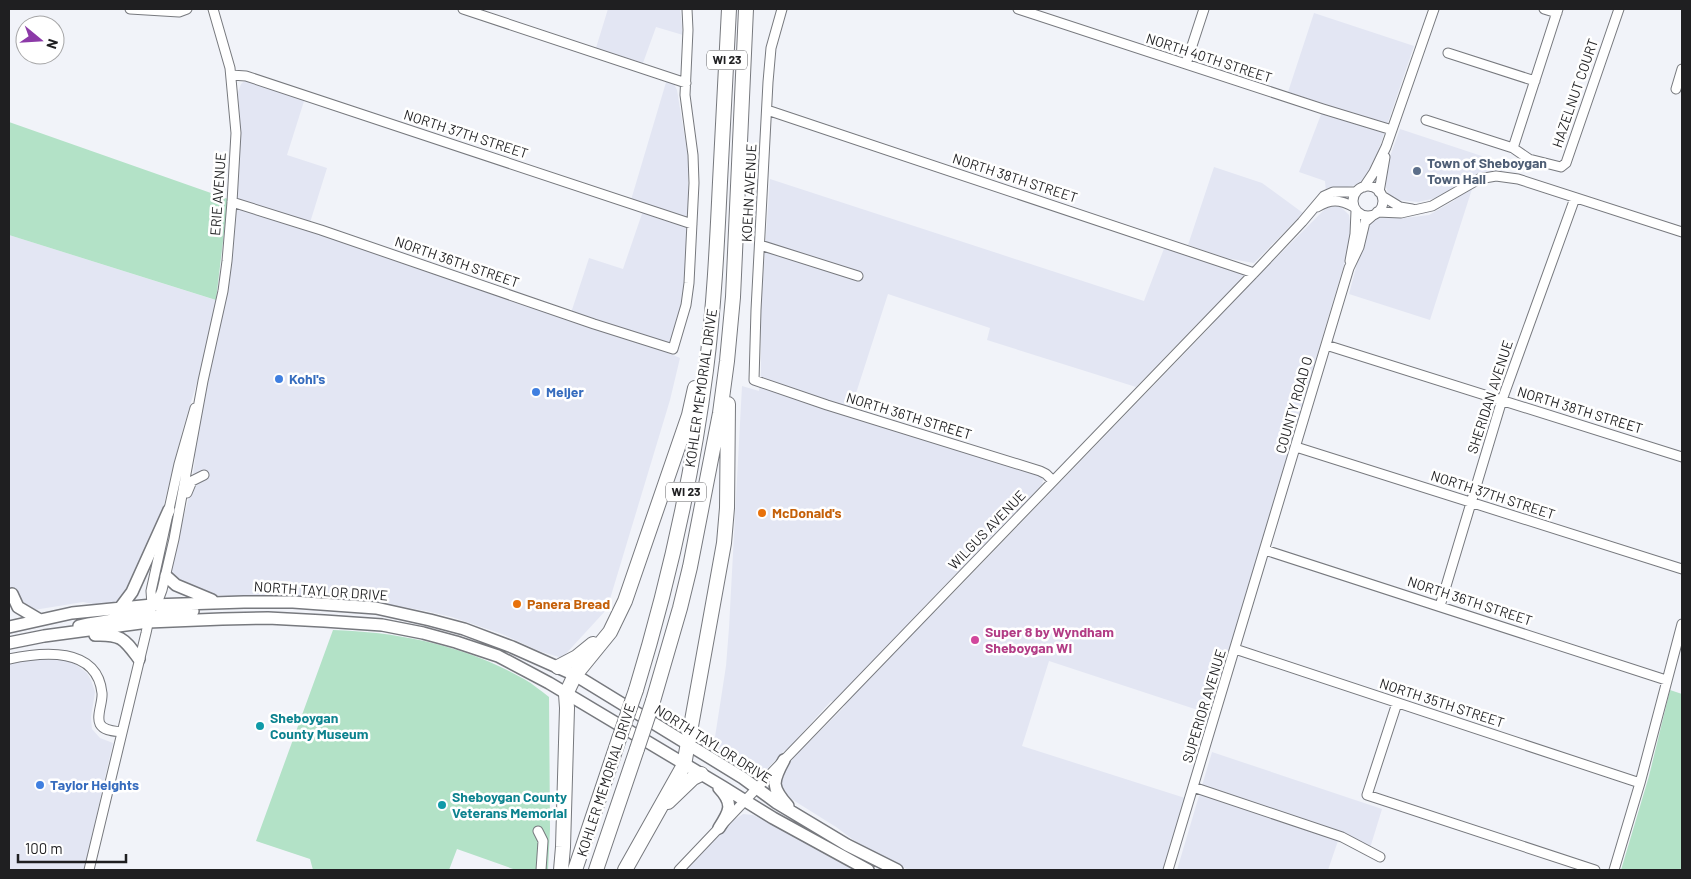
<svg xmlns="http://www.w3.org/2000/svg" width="1691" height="879" font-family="Barlow,sans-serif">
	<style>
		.built { fill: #e3e6f3; fill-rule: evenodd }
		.green { fill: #b3e2c7 }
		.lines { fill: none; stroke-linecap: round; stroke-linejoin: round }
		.minor-casing { stroke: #77797e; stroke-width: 11 }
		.major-casing { stroke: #77797e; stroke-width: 14 }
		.highway-casing { stroke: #77797e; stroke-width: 16 }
		.minor { stroke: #fff; stroke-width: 9 }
		.major { stroke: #fff; stroke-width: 11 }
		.highway { stroke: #fff; stroke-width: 14 }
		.highway-bridge-casing { stroke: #77797e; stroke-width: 16; stroke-linecap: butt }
		.highway-bridge { stroke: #fff; stroke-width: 14 }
		.service-dot { fill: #5c6f8a; stroke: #fff; stroke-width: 2 }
		.shop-dot { fill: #3f7fe0; stroke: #fff; stroke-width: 2 }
		.food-dot { fill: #e8710a; stroke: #fff; stroke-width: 2 }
		.hotel-dot { fill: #d1479c; stroke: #fff; stroke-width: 2 }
		.culture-dot { fill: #0f9aa8; stroke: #fff; stroke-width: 2 }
		.labels { text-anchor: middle; stroke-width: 5; stroke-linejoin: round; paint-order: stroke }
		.shield { fill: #fff; stroke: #626264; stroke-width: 1 }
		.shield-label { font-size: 12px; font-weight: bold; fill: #1f1f21 }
		.street-label { font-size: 14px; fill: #1f1f21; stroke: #fff }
		.service-label { font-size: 14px; font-weight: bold; fill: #4e5e75; stroke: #fff; text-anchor: start }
		.shop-label { font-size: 14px; font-weight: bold; fill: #366cbe; stroke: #fff; text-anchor: start }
		.food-label { font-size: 14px; font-weight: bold; fill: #c56008; stroke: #fff; text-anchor: start }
		.hotel-label { font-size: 14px; font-weight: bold; fill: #b23c85; stroke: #fff; text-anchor: start }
		.culture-label { font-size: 14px; font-weight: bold; fill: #0d838f; stroke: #fff; text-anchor: start }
	</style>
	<rect width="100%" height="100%" fill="#f1f3f9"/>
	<path class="built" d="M608 9H680L683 35 656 27 643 63 596 48Z
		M1314 13 1414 46 1371 172 1364 182 1360 184 1326 192 1325 181 1299 172 1325 104 1288 92Z
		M667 79 674 84 677 90 688 157V234L686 266 683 297 668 353 680 358 670 400 607 609 562 658 539 651 502 634 452 617 426 611 380 603 348 600 207 595 171 577 170 570 191 489 195 459 193 453 216 346 209 344 183 428 159 524 135 578 117 603 103 606 83 602 34 610 26 608 9 593V235L225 303 234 230 239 158 238 92 241 84 246 80 305 98 287 155 327 168 308 229 569 319 589 258 623 269 645 205 631 200Z
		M1400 129 1506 164 1505 171 1484 173 1470 178 1472 189 1430 320 1349 294 1367 226 1374 219 1387 216 1405 218 1429 215 1455 200 1450 191 1436 198 1418 202 1399 200 1394 199 1388 193 1384 182 1385 170Z
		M1214 167 1262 183 1303 213 1254 263 1226 258 1188 245Z
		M770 179 1144 301 1165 246 1255 279 1327 207 1335 205 1341 207 1349 215 1351 229 1346 258 1210 714 1049 661 1022 746 1185 798 1163 870H909L867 850 836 827 785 795 780 789 781 771 793 759 785 750 768 768 757 773 743 769 713 750 726 666 729 628 742 386 759 391 761 372V308ZM888 294 990 328 987 340 1136 387 1201 320 1213 324 935 612 924 607 1042 485 1043 480 1041 476 1034 473 849 415ZM831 701 845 706 806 745 794 742Z
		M50 658 71 661 87 673 91 680 95 692 91 717 92 729 100 738 113 743 84 870H9V663Z
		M1212 752 1382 809 1370 848 1341 832 1328 870H1177Z
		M743 814 753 815 804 839 857 870H686L734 820Z"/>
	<path class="green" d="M9 122 228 199 216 300 9 235Z
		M333 630C400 632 466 646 524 679 533 684 541 691 549 697L550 829 548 870H516L457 849 449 870H313L310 859 256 841Z
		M1670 690 1682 694V870H1621L1649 776Z"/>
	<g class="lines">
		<g class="minor-casing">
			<path id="minor" d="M130 9 179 12 187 9
				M463 9 686 83
				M782 9 771 48 768 82 756 310 754 380 827 405 1040 471 1046 474 1053 481
				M1018 9 1323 109 1392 130
				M1544 9 1557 13
				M1448 53 1535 81
				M1186 64 1204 9
				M231 75 246 76 692 224
				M1676 89 1682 69
				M767 110 1254 273
				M1426 120 1513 148 1529 159 1561 167 1566 163 1619 9
				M1513 148 1558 9
				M1353 201a15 15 0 1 1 30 0a15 15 0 1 1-30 0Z
				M1364 187 1374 172 1386 147 1434 9
				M1379 192 1385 157
				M1382 196 1400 207 1412 209
				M232 202 321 230 594 324 673 349 686 305 689 283 694 183 693 155 685 95 688 30 687 9
				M1317 207C1331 199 1339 199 1354 207
				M1377 212 1401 213 1432 206 1479 179 1496 176 1518 179 1682 232
				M760 245 858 276
				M1350 261 1355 234 1356 211
				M1326 345 1682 457
				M1296 447 1682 569
				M187 493 192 481 204 475
				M1265 550 1666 680
				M152 605 159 598 162 590 174 539 203 381 223 291 227 261 232 202 236 133 230 68 213 9
				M1440 606 1502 400 1575 198
				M1235 649 1640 783
				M9 659C42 652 97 646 102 693 103 702 96 716 100 724 104 731 114 731 121 732
				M1397 703 1367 795 1595 870
				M1193 787 1342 837 1380 857
				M538 831 543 841 541 870
				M89 870 146 633 152 605 151 591 179 464 195 408
				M679 870 757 788 1254 273 1302 222 1324 196 1333 192H1356
				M1168 870 1349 268 1359 247 1365 222 1372 216
				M1614 870 1640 783 1682 624"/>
		</g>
		<g class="major-casing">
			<path id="major" d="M166 576 176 585 212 600
				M12 594 18 607 40 620
				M120 608 132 592 169 510
				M149 621C162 611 178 612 193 611
				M79 626C101 620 135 621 151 606
				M9 627 72 613 152 605 244 602H293L376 608 430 620 464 629 512 647 575 675 743 778 777 803 847 845 897 870
				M95 635C122 634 124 639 139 659
				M9 643 44 636 148 622 222 619 268 618 324 621 382 625 423 633 456 642 498 656 549 683 723 787 773 818 868 870
				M784 760C772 782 771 787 788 806
				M719 788C734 804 730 811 719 828"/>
		</g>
		<g class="highway-casing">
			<path id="highway" d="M558 667 577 657 593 644
				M636 690C668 585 692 479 706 370 714 308 717 245 720 182 723 124 726 67 729 9
				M653 701 680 608 690 567 720 413 727 361 733 297 746 9
				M668 802 693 778 701 774
				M561 870 563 847 567 708 566 694 575 675 610 632 625 601 689 415 695 388
				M575 870 619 739
				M596 870 637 749
				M625 870 684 765 724 543 727 508 728 404"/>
		</g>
		<use href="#minor" class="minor"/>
		<use href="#major" class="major"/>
		<use href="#highway" class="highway"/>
		<g class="highway-bridge-casing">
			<path id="highway-bridge" d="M619 739 636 690
				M637 749 653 701"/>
		</g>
		<use href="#highway-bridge" class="highway-bridge"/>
	</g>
	<circle class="service-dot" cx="1417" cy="171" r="5"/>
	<g class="shop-dot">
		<circle cx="279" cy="379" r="5"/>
		<circle cx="536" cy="392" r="5"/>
		<circle cx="40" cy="785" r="5"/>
	</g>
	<g class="food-dot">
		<circle cx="762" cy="513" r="5"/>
		<circle cx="517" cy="604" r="5"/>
	</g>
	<circle class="hotel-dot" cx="975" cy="640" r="5"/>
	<g class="culture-dot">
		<circle cx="260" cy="726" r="5"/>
		<circle cx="442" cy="805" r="5"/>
	</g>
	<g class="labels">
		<g class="shield">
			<rect x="707" y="50.5" width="40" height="19" rx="4"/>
			<rect x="666" y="482.5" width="40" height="19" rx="4"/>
		</g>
		<g class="shield-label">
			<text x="727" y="64">WI 23</text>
			<text x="686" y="496">WI 23</text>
		</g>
		<g class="street-label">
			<text transform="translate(1209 58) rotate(18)" y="5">NORTH 40TH STREET</text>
			<text transform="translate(1575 93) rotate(-71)" y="5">HAZELNUT COURT</text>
			<text transform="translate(466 134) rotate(18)" y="5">NORTH 37TH STREET</text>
			<text transform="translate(1015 178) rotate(18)" y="5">NORTH 38TH STREET</text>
			<text transform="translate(749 193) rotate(-87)" y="5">KOEHN AVENUE</text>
			<text transform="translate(218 194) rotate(-86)" y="5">ERIE AVENUE</text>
			<text transform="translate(457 262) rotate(19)" y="5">NORTH 36TH STREET</text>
			<text transform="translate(701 388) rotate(-82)" y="5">KOHLER MEMORIAL DRIVE</text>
			<text transform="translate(1490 397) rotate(-72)" y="5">SHERIDAN AVENUE</text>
			<text transform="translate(1294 405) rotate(-74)" y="5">COUNTY ROAD O</text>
			<text transform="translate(1580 410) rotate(17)" y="5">NORTH 38TH STREET</text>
			<text transform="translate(909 416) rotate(17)" y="5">NORTH 36TH STREET</text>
			<text transform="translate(1493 495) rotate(18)" y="5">NORTH 37TH STREET</text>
			<text transform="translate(987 530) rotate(-46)" y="5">WILGUS AVENUE</text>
			<text transform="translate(321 591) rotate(4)" y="5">NORTH TAYLOR DRIVE</text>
			<text transform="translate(1470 601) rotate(18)" y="5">NORTH 36TH STREET</text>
			<text transform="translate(1442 703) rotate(18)" y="5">NORTH 35TH STREET</text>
			<text transform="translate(1204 706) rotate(-73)" y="5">SUPERIOR AVENUE</text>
			<text transform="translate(713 744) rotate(32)" y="5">NORTH TAYLOR DRIVE</text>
			<text transform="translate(606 780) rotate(-72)" y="5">KOHLER MEMORIAL DRIVE</text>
		</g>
		<g class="service-label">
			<text x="1427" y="168">Town of Sheboygan<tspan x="1427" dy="16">Town Hall</tspan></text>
		</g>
		<g class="shop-label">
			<text x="289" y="384">Kohl's</text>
			<text x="546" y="397">Meijer</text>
			<text x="50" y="790">Taylor Heights</text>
		</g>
		<g class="food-label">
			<text x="772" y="518">McDonald's</text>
			<text x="527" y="609">Panera Bread</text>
		</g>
		<g class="hotel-label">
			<text x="985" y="637">Super 8 by Wyndham<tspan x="985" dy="16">Sheboygan WI</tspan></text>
		</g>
		<g class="culture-label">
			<text x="270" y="723">Sheboygan<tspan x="270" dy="16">County Museum</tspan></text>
			<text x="452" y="802">Sheboygan County<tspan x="452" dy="16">Veterans Memorial</tspan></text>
		</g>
	</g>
	<rect width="1691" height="879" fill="none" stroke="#1f1f21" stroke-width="20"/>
	<g transform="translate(40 40) rotate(108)"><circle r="24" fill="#ffffff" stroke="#a5a5a6"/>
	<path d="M0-4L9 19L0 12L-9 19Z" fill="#8c3aa8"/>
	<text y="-8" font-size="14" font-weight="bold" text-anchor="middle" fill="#1f1f21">N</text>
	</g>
	<path d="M18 854v8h108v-8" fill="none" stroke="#1f1f21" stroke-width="2.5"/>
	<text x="25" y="854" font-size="15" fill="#1f1f21" stroke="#ffffff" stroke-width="4" paint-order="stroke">100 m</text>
</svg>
